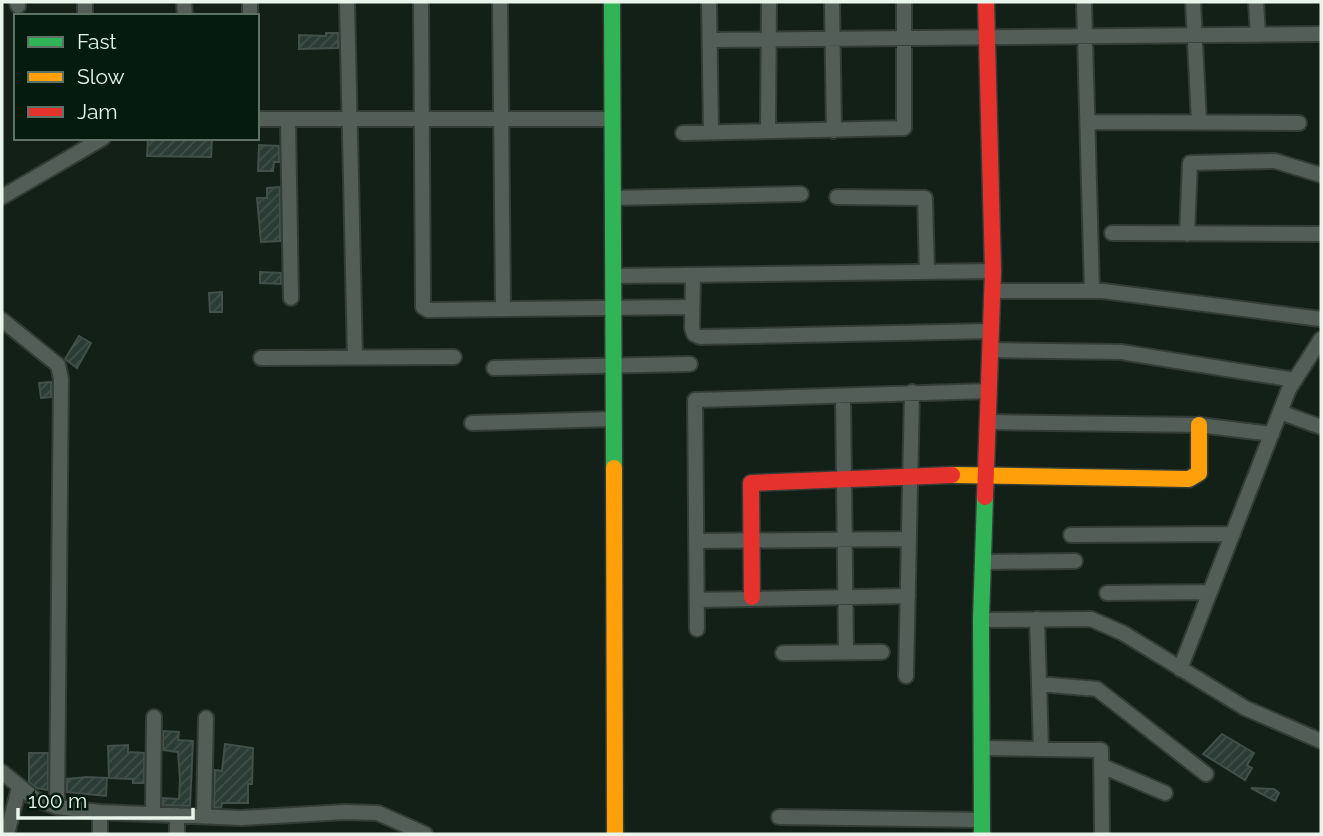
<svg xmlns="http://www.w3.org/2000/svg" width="1323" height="836" font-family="Raleway,sans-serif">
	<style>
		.building { fill: url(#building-hatch); stroke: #424f4a; stroke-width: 2 }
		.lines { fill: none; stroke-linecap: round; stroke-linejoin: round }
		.street-casing { stroke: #333c36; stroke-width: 18 }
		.fast-casing { stroke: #333c36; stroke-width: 19 }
		.slow-casing { stroke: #333c36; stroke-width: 19 }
		.jam-casing { stroke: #333c36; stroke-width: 19 }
		.street { stroke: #545e58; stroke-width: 14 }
		.fast { stroke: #30b455; stroke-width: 16 }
		.slow { stroke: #ff9f0a; stroke-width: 16 }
		.jam { stroke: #e5322d; stroke-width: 16 }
	</style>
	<defs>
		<pattern id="building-hatch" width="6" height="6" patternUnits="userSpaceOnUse" patternTransform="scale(1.75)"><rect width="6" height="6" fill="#2b3c36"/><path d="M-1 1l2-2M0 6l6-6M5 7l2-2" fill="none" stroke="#404f4a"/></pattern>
	</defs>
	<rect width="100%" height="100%" fill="#132018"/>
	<path class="building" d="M326 33H338V48L299 49V35L326 36Z
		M148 138H212L211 157 147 156Z
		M259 145 279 146V162H274L273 171H258Z
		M280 187V241L261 242 257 198H267V188Z
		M260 272 281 273V284L260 283Z
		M222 292V312H210L209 293Z
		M79 336 91 343 77 368 65 359Z
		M51 382V397L41 398 39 383Z
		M163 731 179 732 178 740 193 741 190 806 163 805V798L179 799 180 780 178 752 163 750Z
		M1222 734 1254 753 1247 765 1252 768 1245 780 1203 754Z
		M225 744 253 748 252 784H248V803H222L221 808 214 807 215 770 222 771Z
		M128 745V752L144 753V783H133V779L109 778 108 746Z
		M29 753H48V790L37 788 29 782Z
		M87 777 107 778 106 796 67 792V779Z
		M1251 788 1274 789 1279 793 1275 801Z"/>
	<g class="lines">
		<g class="street-casing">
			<path id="street" d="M17 2 18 6
				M85 2V16
				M184 2 185 16
				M250 2V16
				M347 2 355 358
				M421 2 423 307 428 310 692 307
				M500 2 503 308
				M709 2 711 132
				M832 2 834 131
				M1084 2 1092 291
				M1193 2 1199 122
				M1256 2 1258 35
				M710 40 1321 34
				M257 119H613
				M288 119 291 298
				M1088 122 1299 123
				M768 131 769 2
				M683 133 904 128V2
				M2 197 103 138
				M837 197 925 198 927 272
				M613 198 801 194
				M1112 233 1321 234
				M1187 234 1190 163 1275 161 1321 175
				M693 275 692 328 694 334 700 337 991 331
				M614 276 993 271
				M993 291H1103L1321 319
				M2 320 58 365 61 379 57 807
				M991 350 1121 352 1295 380
				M261 358 454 357
				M494 368 690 364
				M843 396 846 652
				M1280 412 1321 427
				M988 422 1199 425 1272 434
				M472 423 614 419
				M1071 535 1233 534
				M696 541 909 539
				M983 562 1075 561
				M1107 593 1210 592
				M697 600 908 596
				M1037 619 1041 748
				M981 620 1091 619 1123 633 1245 708 1321 741
				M697 629 695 400 989 391
				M783 653 882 652
				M1180 669 1289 389 1321 339
				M906 676 912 392
				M1039 684 1097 689 1206 774
				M984 748 1101 750 1102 834
				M1102 766 1165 793
				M2 772 35 799 57 807 100 812 241 818 345 812 378 813 425 834
				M153 814 154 717
				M204 816 206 718
				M779 817 982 820
				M7 834 19 788
				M100 834V812
				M177 834V815"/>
		</g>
		<g class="fast-casing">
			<path id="fast" d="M612 2 614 468
				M982 834 981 620 985 497"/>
		</g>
		<g class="slow-casing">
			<path id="slow" d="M614 468 615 834
				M952 475 1189 479 1199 473V425"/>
		</g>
		<g class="jam-casing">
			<path id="jam" d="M985 497 993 271 986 2
				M752 597 751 483 952 475"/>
		</g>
		<use href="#street" class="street"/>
		<use href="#fast" class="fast"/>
		<use href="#slow" class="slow"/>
		<use href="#jam" class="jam"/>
	</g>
	<rect width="1323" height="836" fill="none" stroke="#e7f5eb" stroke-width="7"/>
	<rect x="14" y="14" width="245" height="126" fill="#051b0e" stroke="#5f7266" stroke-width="2"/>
	<rect x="28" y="37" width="35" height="10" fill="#30b455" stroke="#5f7266" stroke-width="2"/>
	<text x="77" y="49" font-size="21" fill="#e7f5eb">Fast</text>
	<rect x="28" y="72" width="35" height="10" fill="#ff9f0a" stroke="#5f7266" stroke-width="2"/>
	<text x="77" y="84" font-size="21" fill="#e7f5eb">Slow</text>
	<rect x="28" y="107" width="35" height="10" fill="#e5322d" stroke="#5f7266" stroke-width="2"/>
	<text x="77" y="119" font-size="21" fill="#e7f5eb">Jam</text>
	<path d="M18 808v10h175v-10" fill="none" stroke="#e7f5eb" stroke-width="3.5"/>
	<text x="28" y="808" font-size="21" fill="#e7f5eb" stroke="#051b0e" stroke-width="5" paint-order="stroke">100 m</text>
</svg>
